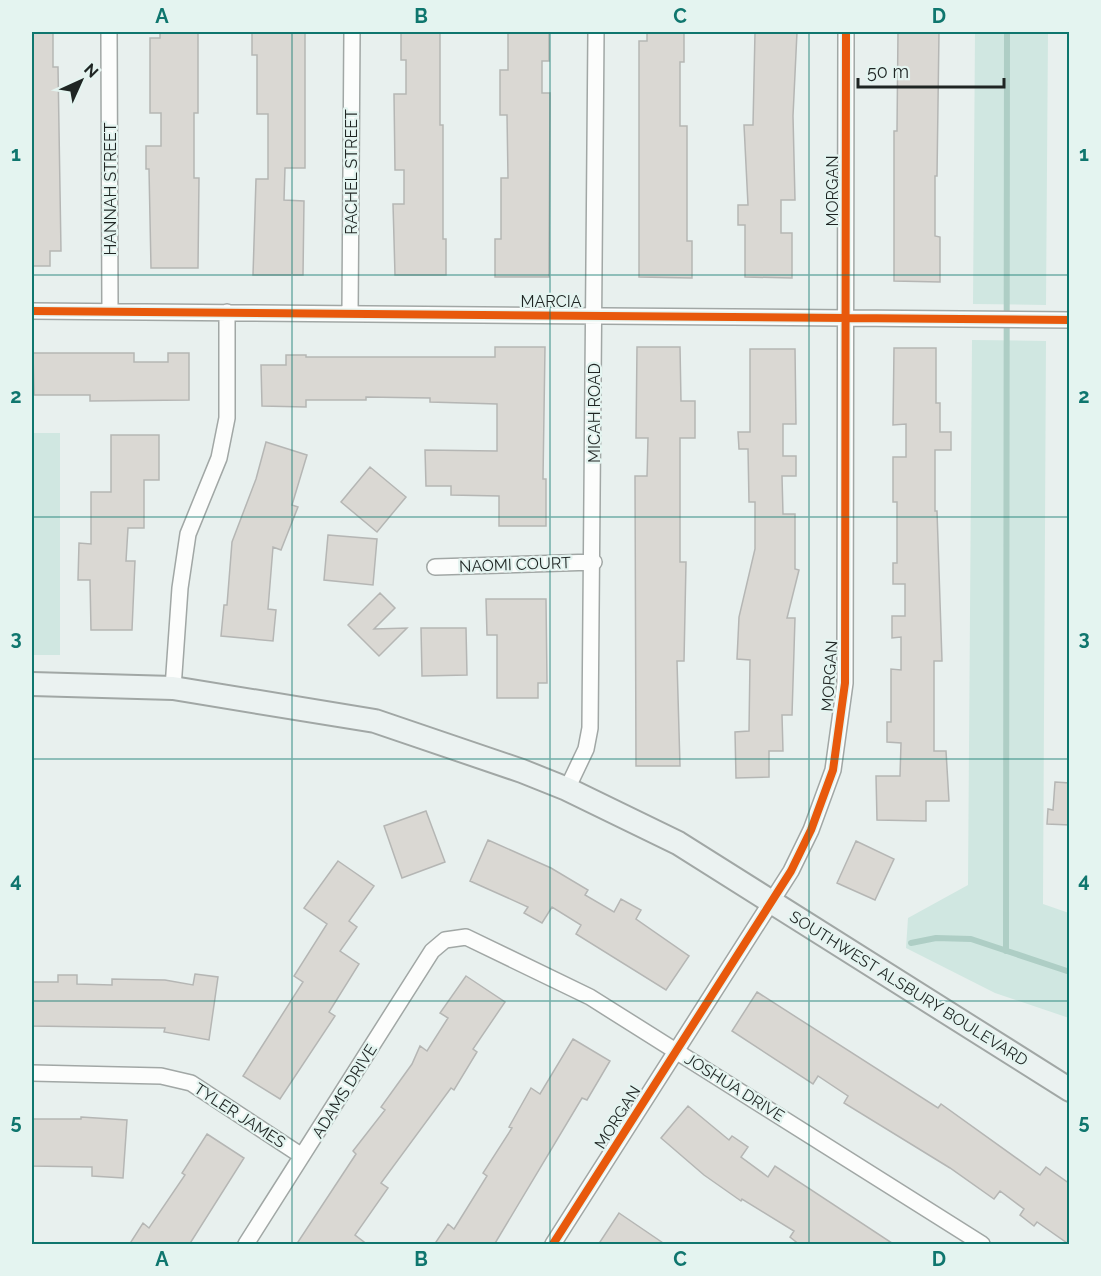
<svg xmlns="http://www.w3.org/2000/svg" width="1101" height="1276" font-family="Raleway,sans-serif">
	<style>
		.green { fill: #d0e7e1 }
		.lines { fill: none; stroke-linecap: round; stroke-linejoin: round }
		.stream { stroke: #aecec5; stroke-width: 6 }
		.building { fill: #dad8d3; stroke: #b5b6b4; stroke-width: 1.5 }
		.street-casing { stroke: #a1a7a5; stroke-width: 18 }
		.secondary-casing { stroke: #a1a7a5; stroke-width: 26 }
		.street { stroke: #fcfdfc; stroke-width: 15 }
		.secondary { stroke: #ebf2f1; stroke-width: 22 }
		.cycleway-casing { stroke: #e4f4f0; stroke-width: 11 }
		.cycleway { stroke: #e8590c; stroke-width: 8 }
		.grid { fill: none; stroke: #0f766e; stroke-width: 1.5; stroke-opacity: 0.55 }
		.labels { text-anchor: middle; stroke-width: 4.5; stroke-linejoin: round; paint-order: stroke }
		.street-label { font-size: 16px; fill: #1f2523; stroke: #e4f4f0 }
		.neatline { fill: none; stroke: #0f766e; stroke-width: 2 }
		.grid-label { font-size: 20px; text-anchor: middle; font-weight: bold; fill: #0f766e }
	</style>
	<rect width="100%" height="100%" fill="#e8f0ee"/>
	<path class="green" d="M975 32H1048L1046 305 973 304Z
		M972 340 1046 341 1043 904 1069 913V1018L995 993 906 948 908 918 968 885Z
		M32 433H60V655H32Z"/>
	<g class="lines">
		<path class="stream" d="M911 943 936 938 971 939 1070 972
			M1006 951 1007 32"/>
	</g>
	<path class="building" d="M32 32H53V67H58L61 251H50V266H32Z
		M160 32H198V113H194V178H199L198 268H151L149 169H146V146H161V113H150V38H160Z
		M252 32H305V168H285L284 200 304 201 303 275H253L256 179H268V114H257V55H252Z
		M401 32H440V125H443V239H446V275H395L393 204H404V170H395L394 94H406V60H401Z
		M508 32H549V61H542V93H550L549 277H495V239H501V178H508L507 115H500V70H508Z
		M647 32H684V62H680V126H687V241H692V278L639 277V41H647Z
		M755 32H797L793 116 795 200H781V233H792V278L745 277V225H738V205H748L744 125H753Z
		M898 32H939L937 176H935V236L940 237V282L894 281V131H897Z
		M495 347H545L543 479H546V526H499V496L451 495V486H426L425 450 497 451V404L430 402V398L366 397V400H306V407L262 406 261 365H286V355H306V357H495Z
		M637 347H680L681 401H695V438H680V562H686L684 661H677L680 766H636L635 476H647L648 438H636Z
		M894 348H936V403H940V432H951V450H935V511H937L942 661H934V751H946L949 801H926V821L877 820 876 776H900L901 743 887 742V722H891V669L901 670V637L892 638V616H905V584H893V563H897V502H893V457H906V424L893 425Z
		M750 349H795L796 424H783V456H796V476H782L783 514H795V569L799 570 787 618H795L792 715H782L783 751H769V777L736 778 735 732 749 731 750 660 737 659 739 617 755 549V502H749L748 449H739L738 432H750Z
		M33 353H134V362H168V353H189V400L90 401V395H34Z
		M111 435H159V480H144V528H128L126 561H135L132 630H91L90 580H78L79 543 91 544V492H111Z
		M266 442 307 455 292 505 298 507 281 550 273 547 268 609 276 610 273 641 221 636 224 605H227L232 542 256 479Z
		M370 467 406 497 377 532 341 502Z
		M328 535 377 539 373 585 324 580Z
		M380 593 395 608 374 629 407 628 379 656 348 625Z
		M486 599H546L547 683H538V698H497V635H487Z
		M421 628H466L467 675 422 676Z
		M1055 782 1070 783V825L1047 824 1048 809 1053 810Z
		M426 811 445 862 402 878 384 826Z
		M488 840 551 868 588 890 585 895 614 912 621 899 641 910 636 919 689 956 666 990 576 934 581 925 552 907 542 923 524 913 528 907 470 881Z
		M856 841 894 859 875 900 837 883Z
		M338 861 374 886 349 921 357 927 340 951 359 964 329 1012 335 1016 280 1099 243 1076 303 982 294 976 327 924 304 908Z
		M195 974 218 977 209 1040 164 1032 165 1028 32 1026V982H58V975H77V984L112 985V979L165 980 193 985Z
		M466 976 505 1002 473 1049 477 1052 454 1090 451 1088 381 1183 388 1188 355 1235 368 1245H296L356 1154 353 1151 385 1110 381 1107 412 1064 420 1046 427 1051 448 1018 440 1013Z
		M757 992 938 1108 941 1104 1040 1175 1046 1167 1070 1184V1245L1037 1222 1034 1226 1020 1215 1024 1209 1000 1191 994 1199 950 1168 844 1103 848 1096 818 1076 813 1084 732 1031Z
		M573 1039 610 1061 587 1100 582 1098 494 1245H434L448 1224 454 1229 487 1176 483 1173 512 1128 509 1127 531 1088 540 1094Z
		M688 1106 729 1140 732 1136 748 1147 741 1157 768 1177 775 1166 895 1245H800L790 1237 794 1231 742 1199 741 1201 704 1175 661 1138Z
		M81 1117 127 1120 123 1178 92 1176V1167L32 1166V1119H81Z
		M207 1134 244 1158 189 1245H129L143 1223 149 1228 185 1175 182 1173Z
		M619 1213 666 1245H598Z"/>
	<g class="lines">
		<g class="street-casing">
			<path id="street" d="M109 32 110 311
				M32 311 1070 320
				M350 313 352 32
				M435 567 594 562
				M173 688 180 588 188 534 219 458 227 418V312
				M567 789 586 749 590 728 596 32
				M32 1073 161 1076 191 1083 302 1156
				M246 1244 432 951 445 940 466 937 590 997 982 1244
				M553 1244 791 871 811 830 833 770 845 683 846 32"/>
		</g>
		<g class="secondary-casing">
			<path id="secondary" d="M32 684 173 688 375 721 522 771 567 789 678 843 1070 1090"/>
		</g>
		<use href="#street" class="street"/>
		<use href="#secondary" class="secondary"/>
		<g class="cycleway-casing">
			<path id="cycleway" d="M32 311 1070 320
				M553 1244 791 871 811 830 833 770 845 683 846 32"/>
		</g>
		<use href="#cycleway" class="cycleway"/>
	</g>
	<path class="grid" d="M292 32V1244M550 32V1244M809 32V1244M32 275H1070M32 517H1070M32 759H1070M32 1001H1070"/>
	<g class="labels">
		<g class="street-label">
			<text transform="translate(351 172) rotate(-90)" y="6">RACHEL STREET</text>
			<text transform="translate(110 189) rotate(-90)" y="6">HANNAH STREET</text>
			<text transform="translate(832 191) rotate(-90)" y="6">MORGAN</text>
			<text x="551" y="307">MARCIA</text>
			<text transform="translate(594 413) rotate(-90)" y="6">MICAH ROAD</text>
			<text transform="translate(515 564) rotate(-2)" y="6">NAOMI COURT</text>
			<text transform="translate(829 676) rotate(-86)" y="6">MORGAN</text>
			<text transform="translate(909 988) rotate(32)" y="6">SOUTHWEST ALSBURY BOULEVARD</text>
			<text transform="translate(735 1087) rotate(32)" y="6">JOSHUA DRIVE</text>
			<text transform="translate(344 1091) rotate(-58)" y="6">ADAMS DRIVE</text>
			<text transform="translate(240 1115) rotate(33)" y="6">TYLER JAMES</text>
			<text transform="translate(617 1117) rotate(-58)" y="6">MORGAN</text>
		</g>
	</g>
	<rect width="1101" height="1276" fill="none" stroke="#e4f4f0" stroke-width="66"/>
	<g transform="translate(81 81) rotate(45)" stroke="#e4f4f0" stroke-width="4.5" paint-order="stroke">
	<path d="M0-4.5L10 22L0 15L-10 22Z" fill="#1f2523"/>
	<text y="-9" font-size="16" font-weight="bold" text-anchor="middle" fill="#1f2523">N</text>
	</g>
	<path d="M858 78v9h146v-9" fill="none" stroke="#1f2523" stroke-width="3"/>
	<text x="867" y="78" font-size="18" fill="#1f2523" stroke="#e4f4f0" stroke-width="4.5" paint-order="stroke">50 m</text>
	<rect x="33" y="33" width="1035" height="1210" class="neatline"/>
	<g class="grid-label">
		<text x="162" y="23">A</text>
		<text x="421" y="23">B</text>
		<text x="680" y="23">C</text>
		<text x="939" y="23">D</text>
		<text x="16" y="161">1</text>
		<text x="1084" y="161">1</text>
		<text x="16" y="403">2</text>
		<text x="1084" y="403">2</text>
		<text x="16" y="645">3</text>
		<text x="1084" y="645">3</text>
		<text x="16" y="887">4</text>
		<text x="1084" y="887">4</text>
		<text x="16" y="1129">5</text>
		<text x="1084" y="1129">5</text>
		<text x="162" y="1266">A</text>
		<text x="421" y="1266">B</text>
		<text x="680" y="1266">C</text>
		<text x="939" y="1266">D</text>
	</g>
</svg>
